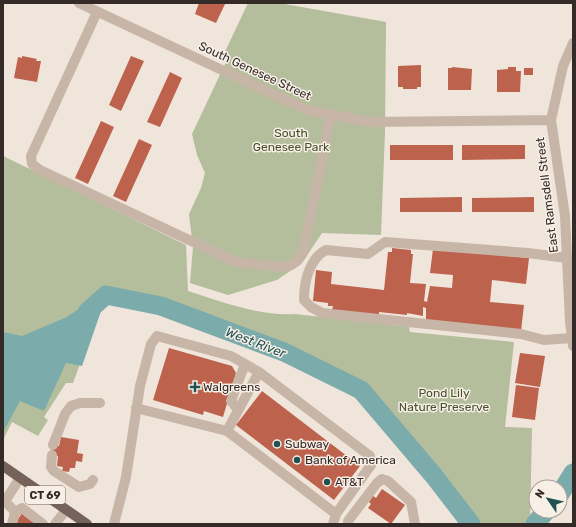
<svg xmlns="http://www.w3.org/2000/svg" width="576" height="527" font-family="Rubik,sans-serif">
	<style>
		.green { fill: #b4be9c }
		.water { fill: #7cabab }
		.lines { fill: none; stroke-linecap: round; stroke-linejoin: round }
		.river { stroke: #7cabab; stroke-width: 19 }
		.building { fill: #bd624c }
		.minor { stroke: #c7b5a8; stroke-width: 10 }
		.major { stroke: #75625a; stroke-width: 10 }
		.poi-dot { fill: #205253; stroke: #f8efe7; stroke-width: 1.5 }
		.labels { text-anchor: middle; stroke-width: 3; stroke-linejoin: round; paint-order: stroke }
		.shield { fill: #f8efe7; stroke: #6f6661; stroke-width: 1 }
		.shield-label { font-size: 11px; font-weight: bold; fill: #342b28 }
		.street-label { font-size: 12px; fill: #342b28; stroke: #f8efe7 }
		.park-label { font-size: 12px; fill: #45512d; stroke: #f8efe7 }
		.poi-label { font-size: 12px; fill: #342b28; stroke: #f8efe7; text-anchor: start }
		.water-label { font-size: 13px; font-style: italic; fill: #205253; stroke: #f8efe7 }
	</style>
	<rect width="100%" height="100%" fill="#f0e5db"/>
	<path class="green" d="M248 3H279L386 22 385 132 381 235 322 233 302 263 277 280 228 295 190 283 193 247 189 214 201 188 205 173 197 155 192 134 226 62 222 58Z
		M3 156 186 245 188 291C223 302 258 316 295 314L409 327 410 332 514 342 505 427 532 428 530 524H471L464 518 357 399 298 362 221 332 190 323 108 288 73 383H66L44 417 48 420 38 436 12 422 3 440Z"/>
	<path class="water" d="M109 288 82 366 66 363 44 411 20 401 3 432V332L22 336 67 317Z"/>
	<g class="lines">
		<path class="river" d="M87 312 106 295 161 306 284 352 361 390 434 476 471 524
			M560 494 573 473
			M535 524 546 511"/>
	</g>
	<path class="building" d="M199 3 225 4 216 23 195 14Z
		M22 56 37 59 36 61H41L37 82 14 78 18 57 22 58Z
		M131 56 144 61 121 111 109 105Z
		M421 65V87H417V89H403V87H398V66Z
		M452 67 472 69 471 90H448V68H452Z
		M508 67H516V71H521L520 92H497V70L508 69Z
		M524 68H533V75H524Z
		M170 72 182 78 160 127 147 122Z
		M101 121 114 127 88 184 75 178Z
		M139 139 152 145 126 202 113 196Z
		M390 145H453V160H390Z
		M462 145H525V159L462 160Z
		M462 197V212H400V198Z
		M534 197V212H472V198Z
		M392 248 411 250V254H413L410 283 426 284 424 301 427 302 430 286 452 288 453 275 430 273 433 249 529 258 526 284 492 280 490 302 524 305 521 331 426 321V308L423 307V316L407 313V315L379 312V315L332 310 333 306H328V303L313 301 316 270 332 272 331 284 384 290 388 252H392Z
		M169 348 232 366 236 373 223 417 204 411 203 415 153 400Z
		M520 353 545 356 540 387 515 383Z
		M516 385 539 388 535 420 512 417Z
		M262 391 360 466 334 500 236 425Z
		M61 437 79 440 77 453 83 454 82 462 76 461 75 468H70L69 472 62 471 63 467 57 466 58 456 50 454 52 445 59 446Z
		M382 489 405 505 391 524 368 508 371 504 369 502 373 496 376 498Z
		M23 512 35 522 33 524H14Z"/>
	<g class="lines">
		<path class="minor" d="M79 3 307 110 370 122 551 120
			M97 12 31 156 32 164 40 170 236 262 282 267 291 265 297 261 303 253 331 114
			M573 43 563 66 551 120 565 216 570 322 573 346
			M567 258 528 253 385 242 368 254 326 250C309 259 304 282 304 300L311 307 322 313 521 334 544 340 571 338
			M136 408 227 431 336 514 333 524
			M238 410 231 401 245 364
			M227 431 259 372
			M53 445 65 414 71 406 80 403H100
			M52 455 51 467 54 471 79 487 90 484 93 480
			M15 512 22 508 43 524
			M348 521 377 483 382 479 388 481 411 502 415 524
			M12 524 15 512 5 501 20 478
			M55 524 66 510
			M114 524 126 477 140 386 151 344 157 336 231 356 259 372 370 456 371 465 336 514"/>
		<path class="major" d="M3 466 87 524"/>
	</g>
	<g class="poi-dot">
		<path d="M193 381h4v4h4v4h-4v4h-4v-4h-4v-4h4z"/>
		<circle cx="277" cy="444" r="4"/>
		<circle cx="297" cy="460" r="4"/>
		<circle cx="327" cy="482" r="4"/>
	</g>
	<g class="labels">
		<rect class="shield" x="25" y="486" width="40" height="18" rx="3"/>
		<g class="shield-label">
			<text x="45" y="499">CT 69</text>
		</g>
		<g class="street-label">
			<text transform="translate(255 71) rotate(25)" y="4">South Genesee Street</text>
			<text transform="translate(547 195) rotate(-97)" y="4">East Ramsdell Street</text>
		</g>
		<g class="park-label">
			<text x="291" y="137">South<tspan x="291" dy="14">Genesee Park</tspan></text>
			<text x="444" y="397">Pond Lily<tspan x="444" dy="14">Nature Preserve</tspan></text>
		</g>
		<g class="poi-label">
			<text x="203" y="391">Walgreens</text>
			<text x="285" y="448">Subway</text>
			<text x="305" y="464">Bank of America</text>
			<text x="335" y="486">AT&amp;T</text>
		</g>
		<g class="water-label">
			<text transform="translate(256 342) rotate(21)" y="5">West River</text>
		</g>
	</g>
	<rect width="576" height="527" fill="none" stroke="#342b28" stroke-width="8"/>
	<g transform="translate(548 499) rotate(304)"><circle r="19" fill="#f8efe7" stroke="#aaa19b"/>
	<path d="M0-3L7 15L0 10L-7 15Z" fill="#205253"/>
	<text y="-6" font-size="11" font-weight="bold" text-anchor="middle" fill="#342b28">N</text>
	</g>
</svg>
